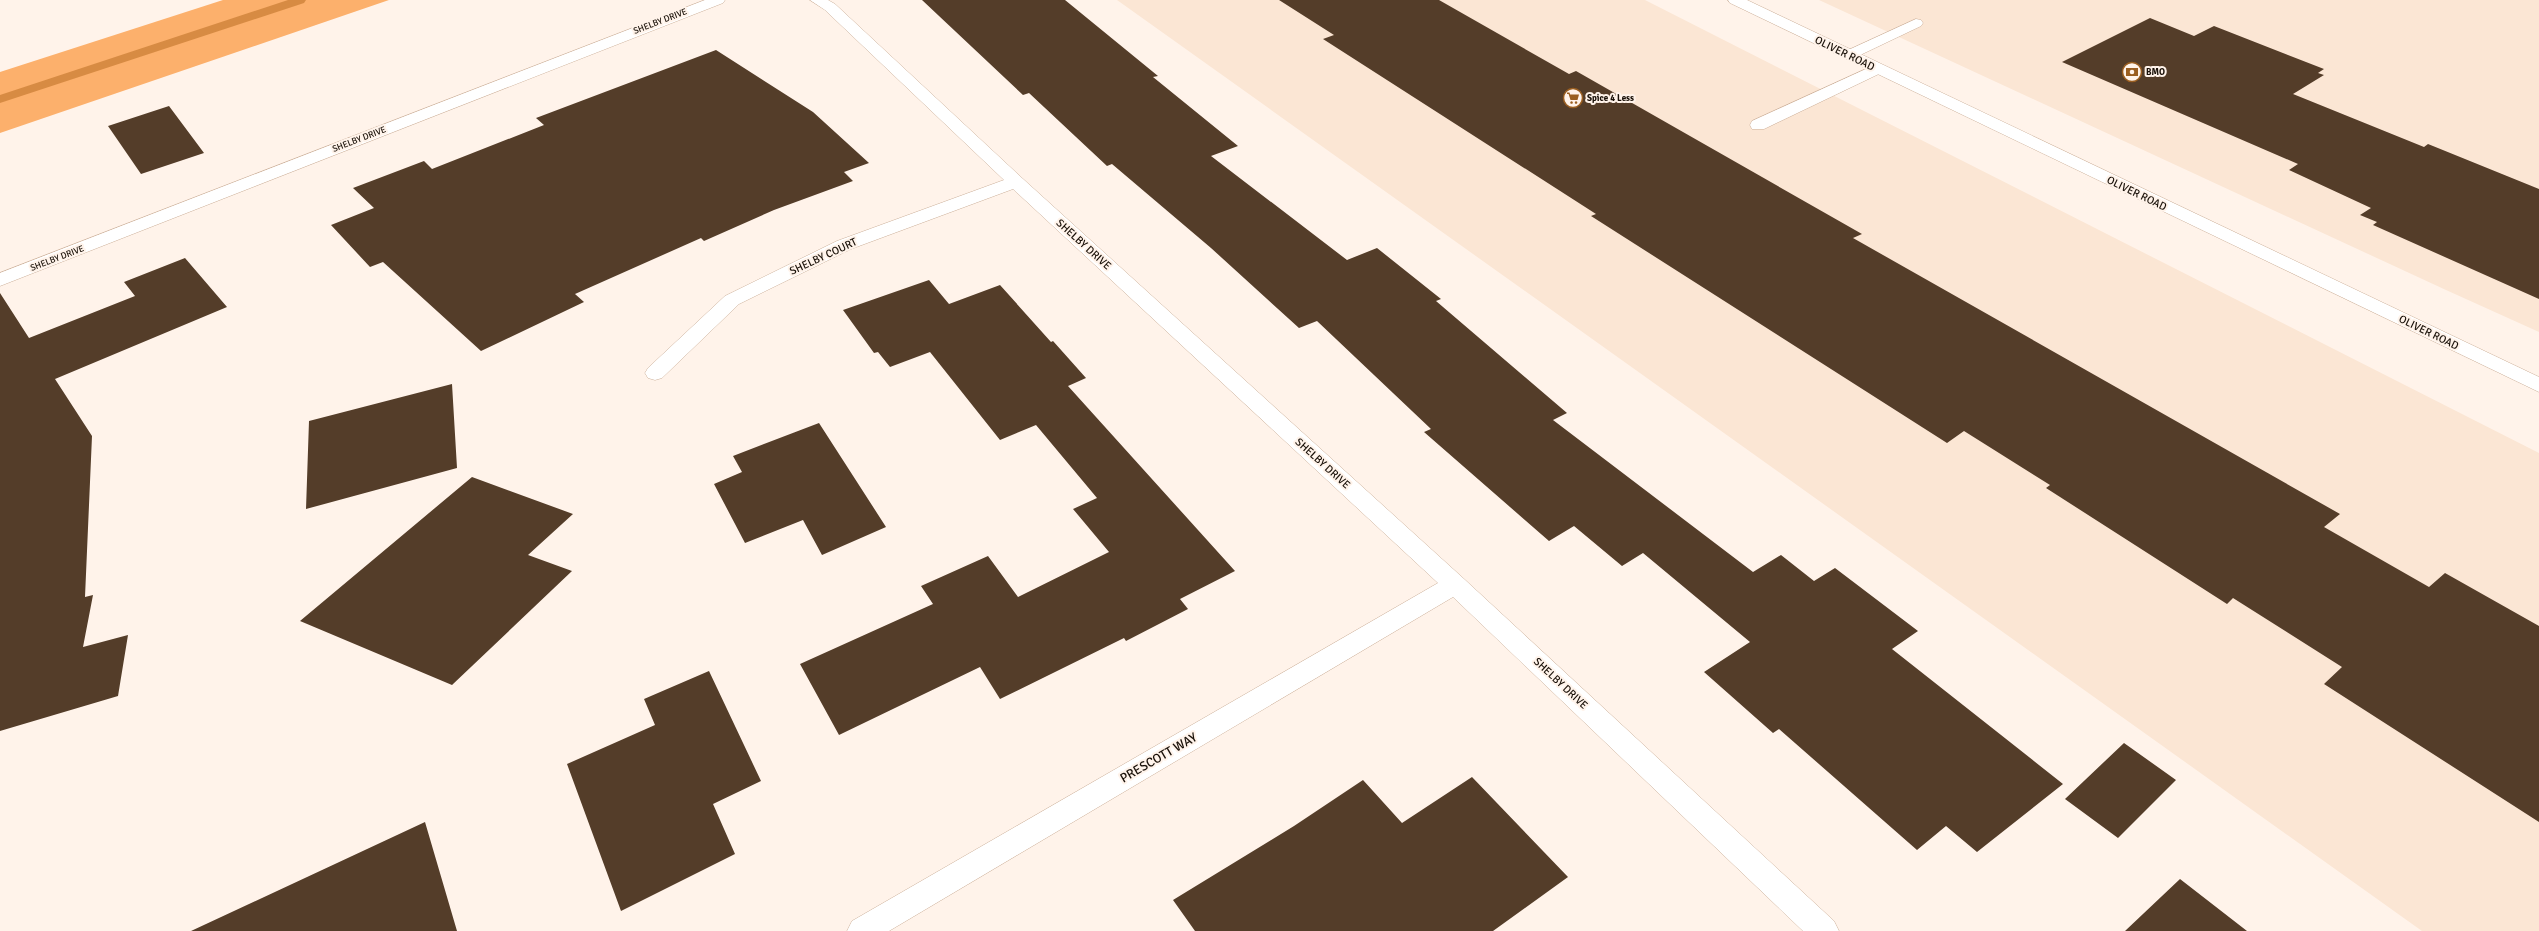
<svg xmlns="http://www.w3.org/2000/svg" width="2539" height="931" font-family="Signika,sans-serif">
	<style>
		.built { fill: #fbe6d4 }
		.green { fill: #fcb06c }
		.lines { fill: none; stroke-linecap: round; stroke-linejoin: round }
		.stream { fill: #d78b43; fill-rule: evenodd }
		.building { fill: #543d29 }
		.lane-casing { stroke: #ccb09a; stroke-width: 1 }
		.street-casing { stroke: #ccb09a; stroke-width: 1 }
		.secondary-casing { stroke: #ccb09a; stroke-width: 1 }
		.lane { fill: #fff; fill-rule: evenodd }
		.street { fill: #fff; fill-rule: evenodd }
		.secondary { fill: #fff; fill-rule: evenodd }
		.labels { text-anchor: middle; stroke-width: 4; stroke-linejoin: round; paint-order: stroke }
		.far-street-label { font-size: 9px; fill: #191008; stroke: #fff3ea }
		.far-poi-label { font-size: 9px; font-weight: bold; fill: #191008; stroke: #fff3ea; text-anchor: start }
		.street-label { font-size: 11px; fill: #191008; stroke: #fff3ea }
		.near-street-label { font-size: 13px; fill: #191008; stroke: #fff3ea }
	</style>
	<rect width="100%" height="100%" fill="#fff3ea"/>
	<path class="built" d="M1117 0H1645L2539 453V931H2422Z
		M1819 0H2539V332L2446 290Z"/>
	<path class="green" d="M223 0H389L0 133V72Z"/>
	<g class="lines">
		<path class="stream" d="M288 0H306L304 3 0 103V95Z"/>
	</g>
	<path class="building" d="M922 0H1065L1158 76 1153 77 1238 146 1211 156 1347 260 1377 248 1441 299 1436 301 1567 413 1553 420 1753 572 1781 555 1814 581 1835 568 1918 631 1892 649 2063 784 1977 852 1946 826 1917 850 1779 729 1773 733 1704 672 1750 642 1643 553 1622 566 1574 526 1549 541 1424 432 1431 429 1317 321 1299 328 1211 248 1112 164 1107 166 1029 93 1023 95Z
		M1279 0H1439L1569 74 1576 71 1690 136 1862 234 1853 238 2340 514 2324 527 2429 587 2445 573 2539 626V822L2324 684 2342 667 2233 598 2227 604 2046 488 2050 485 1964 431 1947 443 1591 216 1596 214 1323 39 1334 35Z
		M2150 18 2194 36 2214 26 2324 69 2318 73 2324 75 2293 94 2424 147 2428 144 2539 189V299L2373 225 2377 222 2360 215 2371 208 2289 170 2298 164 2062 62Z
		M716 50 813 112 869 163 844 172 853 181 774 210 704 241 701 238 575 294 584 302 481 351 383 262 370 267 331 225 374 208 353 188 424 161 432 169 544 125 536 118Z
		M169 106 204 153 141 174 108 126Z
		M185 258 227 307 55 379 92 436 85 597 93 595 83 647 128 635 118 696 0 731V293L29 338 135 296 124 282Z
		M929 280 949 304 1000 285 1051 342 1053 341 1086 378 1068 386 1235 571 1180 599 1188 609 1126 641 1124 638 1000 699 980 667 839 735 800 664 933 604 921 586 988 556 1018 597 1109 552 1073 509 1097 498 1036 425 1000 440 930 352 890 367 878 352 874 353 843 310Z
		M452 384 457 468 306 509 309 421Z
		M819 423 886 527 822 555 803 520 745 543 714 484 742 472 733 456Z
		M472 477 573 514 528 555 572 571 452 685 300 621Z
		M709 671 761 781 713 804 735 854 621 911 567 764 655 725 644 699Z
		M2124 743 2176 780 2118 838 2065 799Z
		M1472 777 1568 877 1493 931H1195L1173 900 1294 826 1363 780 1402 823Z
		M425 822 457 931H191Z
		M2180 879 2247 931H2125Z"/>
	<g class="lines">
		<g class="lane-casing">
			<path id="lane" d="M1916 19 1921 20 1923 23 1921 26 1854 58H1844L1841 55 1844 52Z
				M1877 64 1885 69 1883 72 1764 129H1752L1750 125 1752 121Z"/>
		</g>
		<g class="street-casing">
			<path id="street" d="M705 0H725L723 3 0 286V273Z
				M810 0H828L835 4 1022 178 1463 578 1834 921 1839 931H1803L1453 597 889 931H847L852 921 1438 583 1013 189 851 249 739 304 662 378 655 380 648 378 645 373 648 368 725 296 837 241 1004 180 825 10Z"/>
		</g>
		<g class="secondary-casing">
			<path id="secondary" d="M1728 0H1747L2539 377V392L1730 3Z"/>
		</g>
		<use href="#lane" class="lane"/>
		<use href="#street" class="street"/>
		<use href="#secondary" class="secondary"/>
	</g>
	<defs>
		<g id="bank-ring" transform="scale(1)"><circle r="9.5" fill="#fff3ea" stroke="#9a5e20" stroke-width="1.5"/><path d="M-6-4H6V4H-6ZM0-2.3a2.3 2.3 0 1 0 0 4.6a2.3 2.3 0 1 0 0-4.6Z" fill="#9a5e20"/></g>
		<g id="supermarket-ring" transform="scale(1)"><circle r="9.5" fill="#fff3ea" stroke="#9a5e20" stroke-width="1.5"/><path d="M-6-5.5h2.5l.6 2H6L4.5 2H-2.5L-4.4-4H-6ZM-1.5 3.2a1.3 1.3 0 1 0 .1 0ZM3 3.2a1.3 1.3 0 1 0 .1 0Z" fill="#9a5e20"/></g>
	</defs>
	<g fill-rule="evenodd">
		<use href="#bank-ring" x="2132" y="72"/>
		<use href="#supermarket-ring" x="1573" y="98"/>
	</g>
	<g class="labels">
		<g class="far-street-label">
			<text transform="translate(660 21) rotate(-21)" y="3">SHELBY DRIVE</text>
			<text transform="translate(359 139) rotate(-21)" y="3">SHELBY DRIVE</text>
			<text transform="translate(57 258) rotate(-21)" y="3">SHELBY DRIVE</text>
		</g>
		<g class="far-poi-label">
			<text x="2146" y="75">BMO</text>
			<text x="1587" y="101">Spice 4 Less</text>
		</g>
		<g class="street-label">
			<text transform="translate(1845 53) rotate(26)" y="4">OLIVER ROAD</text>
			<text transform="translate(2137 193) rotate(26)" y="4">OLIVER ROAD</text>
			<text transform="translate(1084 244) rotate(42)" y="4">SHELBY DRIVE</text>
			<text transform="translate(823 256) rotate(-25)" y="4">SHELBY COURT</text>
			<text transform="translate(2429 332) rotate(26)" y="4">OLIVER ROAD</text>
			<text transform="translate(1323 463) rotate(42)" y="4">SHELBY DRIVE</text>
			<text transform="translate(1561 683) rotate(43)" y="4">SHELBY DRIVE</text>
		</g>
		<g class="near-street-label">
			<text transform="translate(1158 757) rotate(-30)" y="5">PRESCOTT WAY</text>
		</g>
	</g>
</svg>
